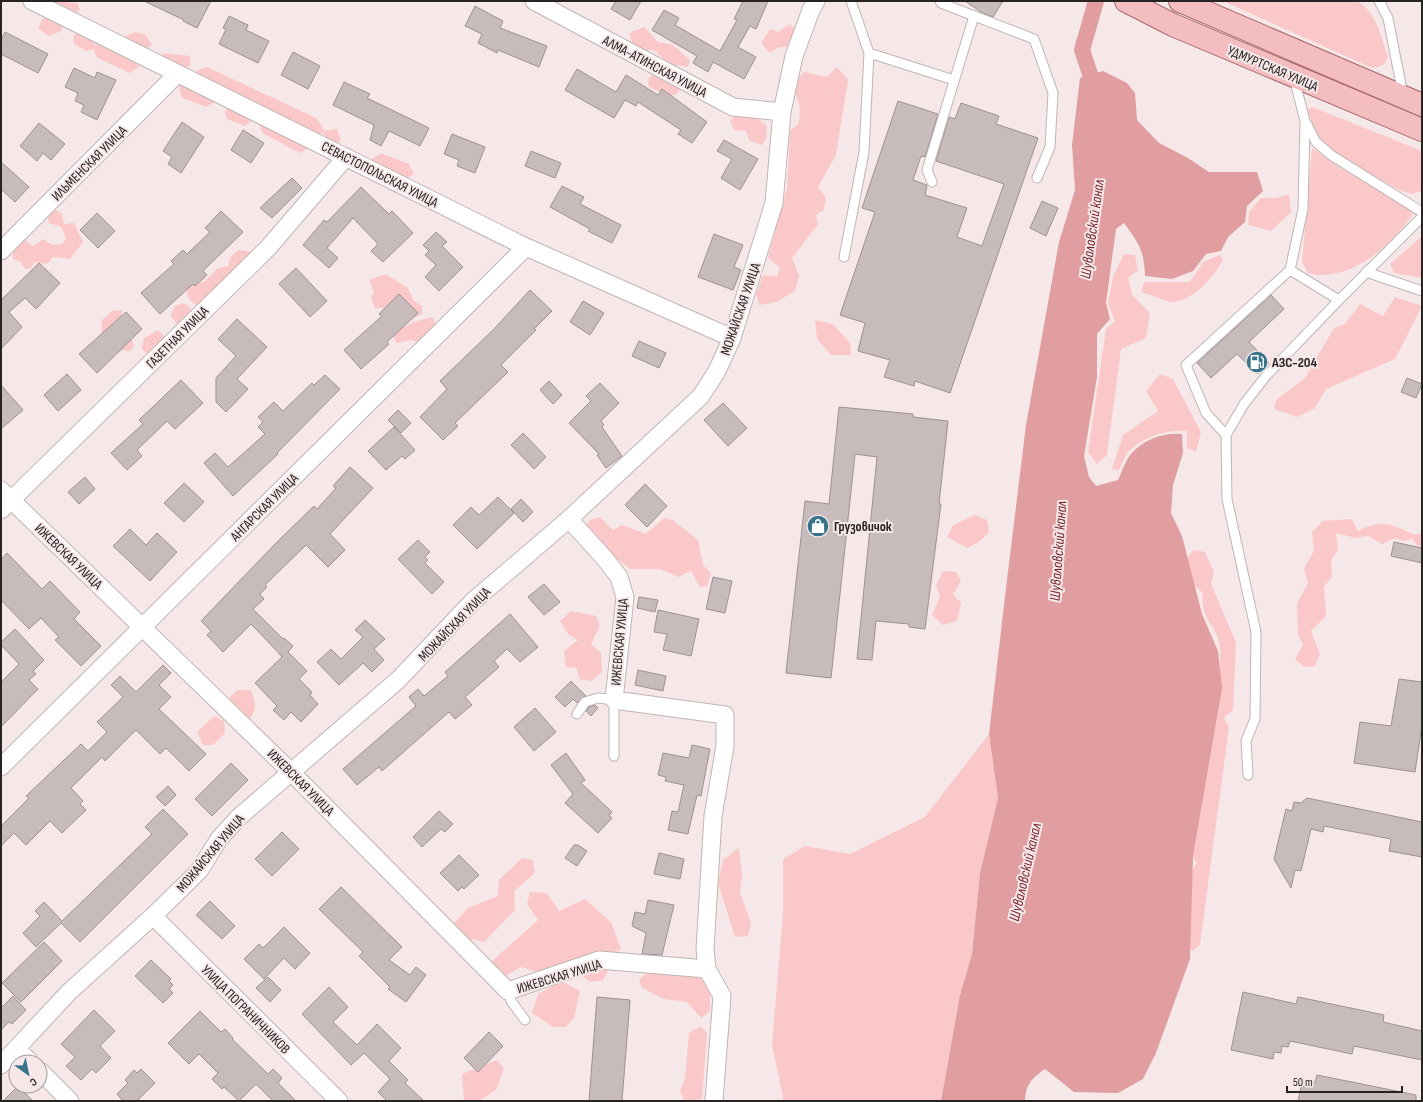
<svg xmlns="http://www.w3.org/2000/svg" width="1423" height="1102" font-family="'Sofia Sans Condensed',sans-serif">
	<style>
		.green { fill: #fbc8c9 }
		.water { fill: #e09ea0 }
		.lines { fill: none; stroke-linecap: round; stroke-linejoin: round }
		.canal { stroke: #e09ea0; stroke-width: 16 }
		.building { fill: #c8bbbb; stroke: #9e9191 }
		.lane-casing { stroke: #c1b4b4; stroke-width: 11 }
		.street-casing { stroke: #c1b4b4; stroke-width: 19 }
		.primary-casing { stroke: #a86a6d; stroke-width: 24 }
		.lane { stroke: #fff; stroke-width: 9 }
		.street { stroke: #fff; stroke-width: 17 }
		.primary { stroke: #f4bdbf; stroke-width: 22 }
		.labels { text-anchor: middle; stroke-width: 4; stroke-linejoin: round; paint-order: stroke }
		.street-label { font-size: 14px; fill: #282323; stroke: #f6e8e8 }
		.poi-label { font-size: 14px; font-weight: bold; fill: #282323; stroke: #f6e8e8; text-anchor: start }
		.water-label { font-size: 15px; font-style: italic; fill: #762831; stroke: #f6e8e8 }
	</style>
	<rect width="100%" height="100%" fill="#f6e8e8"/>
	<path class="green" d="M50 1 77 3 80 10 70 16Z
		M1223 1H1356C1377 11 1381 37 1388 57 1385 66 1380 67 1372 68Z
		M56 16 63 23 61 31 49 36 38 28 43 18Z
		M790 24 798 33 792 47H779L770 53 761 43 770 29 778 32Z
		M644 27 658 42 673 45 690 60 688 67 669 64 654 50 635 51 629 33Z
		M81 31 93 37 95 45C110 42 132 55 139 67L130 73 98 58 93 49 86 51 74 44 73 36Z
		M135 32 146 35 152 45 144 50 129 44 126 36Z
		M163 53 190 56V66L182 70 163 60Z
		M207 67 316 118 325 131 337 129 341 141 330 144 323 133 313 135 199 78 197 71Z
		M837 67 848 80 836 155 818 187 826 198 824 210 816 215 818 224 792 258 799 276 795 291 776 302 759 305 756 294 763 275 777 276 780 268 768 258 787 188 790 131 799 123 800 107 793 87 804 72 827 77Z
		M657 71 680 83V89L677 94 667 96 648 86 649 78Z
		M187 83 211 95 215 102 206 107 182 98 179 87Z
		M232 106 249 113 250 122 245 126 227 119 225 111Z
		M1312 107 1422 151V191L1412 194 1401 191C1378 178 1347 164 1327 147 1316 137 1311 123 1308 109Z
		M737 114 755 116 767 126 766 139 762 145 749 140 746 131 734 130 730 121Z
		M266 120 308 148 300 153 262 133 260 125Z
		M1312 148 1340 168 1406 207 1413 214C1392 245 1349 284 1308 273L1302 262Z
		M381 153 409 164 414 174 404 180 375 167 372 159Z
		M1289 194 1291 212 1271 231 1248 225 1249 212 1261 198H1276Z
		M56 210 62 214 64 224 74 223 83 242 70 259 53 257 47 264 35 262 30 269H25L21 262 13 259V248L25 240 33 246 43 239 53 245 62 244 66 238 61 227 49 223 48 216Z
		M1422 236V278L1394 273 1390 264Z
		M238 250 249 251 250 260 242 269 232 271 225 287 199 308 189 299 183 281 189 278 203 283 217 269 228 266 230 258Z
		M1124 254 1135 255 1138 271 1128 277 1132 295 1150 313 1146 338 1121 349 1107 455 1097 464 1088 452 1106 329 1115 321 1108 304 1113 277Z
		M1220 255 1223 260C1214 276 1194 300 1174 302 1167 303 1149 294 1141 292L1144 282H1190L1203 262Z
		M386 274 408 288 414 301 422 306V314L414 318 402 309 375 308 371 298 374 292 369 280Z
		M1395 297 1422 306 1395 359 1326 389 1315 408 1297 417 1274 409 1276 400 1305 378 1334 328 1345 324 1360 304 1383 316Z
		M184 303 191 309V316L178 325 170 316 175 306Z
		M122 310 121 321 131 335 134 346 130 351 120 350 101 331 102 320 112 311Z
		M433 317 437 329 425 344 411 340 396 343 392 334 413 322Z
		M815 320 833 324 850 343 851 355H831L817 339Z
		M158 330 165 337 159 347 148 355 142 349 144 338Z
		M1160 374 1173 379 1201 432 1196 452 1187 448V431C1166 429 1142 437 1127 453 1124 458 1121 465 1119 470L1112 469 1123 435 1158 411 1146 391Z
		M975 515 987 520 989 532 979 542 967 548 947 537 953 525Z
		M600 517 613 530 622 525 646 534 664 518 673 520 698 540 703 565 711 573 707 586 700 587 691 571 678 577 660 569H630L594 541 585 526 590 520Z
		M1352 519 1358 531C1381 519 1392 524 1414 535L1422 533V547L1417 545 1412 539 1403 541 1396 538 1382 544 1368 536 1355 538 1336 533 1338 550 1331 560 1332 576 1324 587 1326 616 1311 631 1320 654 1315 666 1304 667 1295 659 1303 645 1298 634 1297 603 1308 583 1304 568 1314 551 1312 532 1323 521Z
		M1194 550 1205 552 1214 572 1211 584 1236 642 1233 710 1224 718 1229 727 1200 944 1193 951 1188 946 1186 879 1197 863 1187 849C1200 786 1222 711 1220 647 1219 629 1198 616 1203 593L1191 582 1182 563Z
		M943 571 956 572 961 581 953 594 961 603 957 621 943 625 932 615 940 597 936 585Z
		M571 611 596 616 600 626 591 644 601 653 602 672 591 681 579 679 577 668 566 667 564 651 578 640 569 635 560 621Z
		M237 690H251C258 707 256 715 242 727L231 720 230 697Z
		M214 716 224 721 225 733 213 745H203L197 732Z
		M989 734 998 798 980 873 972 954 960 995 941 1101H781L783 1097 772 1045 783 914V859L805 846 850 854 925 817Z
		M739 848 742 875 740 892 751 923 748 936 735 937 718 883 723 860Z
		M522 858 533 860 535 873 514 891 515 910 484 942 474 939 464 943 452 925 468 908 498 896 499 880Z
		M530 892 547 893 559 911 585 899 611 922 621 949 606 958 608 971 603 980 590 982 571 968 547 975 521 967 500 979 492 961 538 920 527 904Z
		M649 971 699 976 710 985V1011L701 1018 687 1002 664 999 642 988 639 980Z
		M561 981 580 991 574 1018 566 1027H553L532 1013 538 994Z
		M701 1026 707 1033 702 1099 685 1101 680 1091 685 1079 689 1033Z
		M497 1060 504 1069 496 1090 479 1101 464 1100 462 1074Z"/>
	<path class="water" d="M1103 71 1127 83 1135 93 1137 120 1159 143 1188 158 1209 172H1257L1263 191 1247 206 1245 222 1228 237 1221 251 1206 254 1193 271 1172 279 1145 276C1144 250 1139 244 1124 223L1116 229 1106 303 1110 319 1097 334V377L1084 456 1089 477 1096 486 1118 480C1122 472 1125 461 1131 454 1143 440 1163 432 1182 434L1183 453 1173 485 1171 513 1182 536 1202 614 1218 651 1222 688 1193 856 1190 959 1156 1053 1143 1079 1118 1093 1074 1092 1045 1069C1031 1079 1026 1084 1025 1101H941L960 995 972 954 980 873 998 798 989 734 1006 588 1026 425 1059 242 1075 190 1072 145 1080 78Z"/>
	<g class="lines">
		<path class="canal" d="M1096 1 1082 50 1097 95"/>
	</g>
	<path class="building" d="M144 1H211L197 28 183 21 184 20Z
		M616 1H641L630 20 611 9Z
		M743 1H768L756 29 750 26 738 47 756 57 744 79 713 62 708 72 693 63 697 56 652 30 664 10 679 18 675 25 720 51 737 20 734 19Z
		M965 1H1003L993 17 981 12Z
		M475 6 503 21 500 28 547 46 539 67 498 50 497 53 478 43 482 34 465 26Z
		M229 16 248 25 246 30 269 41 258 63 219 44 226 29 223 28Z
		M5 32 48 54 38 73 1 54V40Z
		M293 52 320 66 308 89 281 75Z
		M74 68 95 78 97 72 116 80 97 120 81 112 84 105 75 101 78 93 65 87Z
		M577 69 616 92 626 75 658 95 662 89 707 122 692 143 678 134 681 130 638 102 636 106 625 100 614 118 565 90Z
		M344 82 370 94 367 98 429 128 420 146 389 131 381 146 370 140 374 125 333 105Z
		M898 101 938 114 925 157 921 156 913 180 927 185 925 195 967 208 957 237 982 246 1004 184 936 161 949 117 955 119 961 103 999 116 996 124 1038 138 950 393 915 381 914 386 884 377 890 360 858 351 865 323 840 315 875 212 862 208Z
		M182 122 204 137 181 173 168 164 172 157 163 151Z
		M39 123 65 144 51 160 43 153 37 161 20 146Z
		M243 130 264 143 251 163 231 150Z
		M452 134 485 147 475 173 457 166 459 160 444 154Z
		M724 140 758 159 740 190 721 178 732 159 717 151Z
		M531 151 561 163 555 178 525 166Z
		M1 162 29 187 15 202 1 189Z
		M292 178 302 188 272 218 260 208Z
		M562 186 584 197 580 204 621 225 612 243 588 231 590 229 550 207Z
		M361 187 389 214 392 211 413 233 383 262 371 251 378 244 353 218 327 248 338 258 329 268 303 245 324 220 327 222Z
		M1042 201 1058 208 1046 236 1030 228Z
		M221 211 243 232 203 271 207 275 195 286 193 284 160 314 141 293 174 264 171 261 183 250 187 254 210 232 205 228Z
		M97 213 115 231 98 248 80 230Z
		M436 232 447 242 442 246 463 267 439 291 425 277 436 265 425 255 429 251 423 245Z
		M714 234 743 245 734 267 741 270 733 290 698 277Z
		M39 263 60 283 36 309 25 298 9 312 22 327 1 349V300Z
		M296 268 327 301 310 317 279 284Z
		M530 290 552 311 534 329 536 330 501 365 508 372 455 423 458 426 443 440 420 417 447 389 440 381 494 329Z
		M399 294 418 313 387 342 389 344 361 369 344 350 382 316 379 314Z
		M1271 295 1284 309 1249 342 1269 363 1258 374 1237 354 1211 378 1197 363Z
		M583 301 604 313 590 335 570 322Z
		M126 312 142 329 97 373 79 354Z
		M237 319 267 347 237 379 248 389 226 412 216 402V378L236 356 218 339Z
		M639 341 666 353 659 368 632 356Z
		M67 374 81 390 58 411 44 395Z
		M325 375 340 389 277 453 278 454 233 496 204 463 215 453 228 467 265 434 258 427 263 422 258 417 274 402 283 411 312 383 314 385Z
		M1407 378 1422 384 1416 398 1401 392Z
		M181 380 203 403 175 429 167 421 137 450 142 456 127 470 111 453 143 424 139 420Z
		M549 381 562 395 553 404 540 390Z
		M600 383 619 403 601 421 604 425 602 427 622 456 606 468 597 455 599 454 569 423 591 401 586 396Z
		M1 385 23 410 1 429Z
		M723 403 747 428 728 446 704 420Z
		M839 407 913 414V417L948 421 939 504H941L925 629 909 627V624L876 621 872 660 857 659 877 457 855 454 831 678 786 673 805 501 829 504Z
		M398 410 411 423 401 433 388 420Z
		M394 427 415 450 405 459 402 456 386 470 368 451Z
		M523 433 546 457 534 469 511 445Z
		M350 467 373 488 330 534 345 550 328 567 306 545 265 585 267 587 260 594 264 599 253 609 283 639 284 638 293 646 288 652 307 671 299 679 312 692 310 695 318 704 301 722 291 712 284 720 273 710 277 706 255 683 282 657 274 648 251 624 223 652 207 635 211 631 201 621 277 542 314 506 317 509 336 488 333 486Z
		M85 477 95 489 79 504 68 492Z
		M184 483 204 502 184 522 164 503Z
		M645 484 667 506 647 527 625 505Z
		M498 497 514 513 477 549 453 525 471 507 479 515Z
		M521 499 533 512 523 522 511 509Z
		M130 529 146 545 157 533 177 552 150 581 113 546Z
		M418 540 430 552 425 557 428 560 425 563 444 582 432 594 398 559Z
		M1394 542 1422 548V563L1391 556Z
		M7 553 42 589 50 581 80 612 74 619 101 646 81 666 55 640 59 637 41 618 29 629 1 600V560Z
		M713 577 732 581 725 613 706 609Z
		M544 584 560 602 544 615 528 597Z
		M639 597 658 600 655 612 637 608Z
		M658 610 699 619 691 656 663 650 667 634 654 632Z
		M510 614 538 647 520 662 507 649 494 661 499 667 465 697 472 705 455 719 449 712 382 771 379 767 357 785 343 769 416 706 409 697 418 689 424 696 448 676 445 672Z
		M365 620 385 639 374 649 384 660 372 672 363 663 339 685 317 662 331 649 341 659 363 637 355 630Z
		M15 629 44 660 33 671 36 674 29 680 38 689 1 727V682L19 664 1 645V642Z
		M163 665 171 673 159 685 171 697 159 709 206 754 189 771 166 748 160 754 136 730 105 761 102 757 71 788 83 801 80 804 86 810 62 833 50 821 26 845 14 833 1 846V826L29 798 26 796 81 744 88 751 107 732 97 722 123 697 111 685 120 676 136 692Z
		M638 670 666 676 663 691 635 685Z
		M1399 679 1422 682V725L1415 772 1354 763 1360 722 1391 726Z
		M571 681 586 696 577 703 573 699 565 707 555 697Z
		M595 705 598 708 591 716 586 711 589 707Z
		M535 708 556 732 534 751 514 727Z
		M692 745 710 749 701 796 697 795 688 834 668 830 672 811 678 812 684 785 665 781 666 777 658 775 663 753 689 758Z
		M566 753 585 780 581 783 612 812 609 815 612 818 598 833 565 803 573 794 551 765Z
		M231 763 248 780 212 816 195 799Z
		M168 786 176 795 165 806 156 797Z
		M1307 798 1422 822V857L1389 851 1391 839 1324 826 1323 832 1311 829 1301 871 1295 870 1291 888 1274 859 1286 809 1292 811 1294 802 1301 803Z
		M163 809 188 834 80 942 61 923 36 947 23 933 40 916 35 911 44 902 62 921 152 834 145 827Z
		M439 811 453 824 445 832 441 829 422 847 413 837Z
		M282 832 299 849 272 876 255 859Z
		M574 845H578L587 851 577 866 565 858Z
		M659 853 684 859 680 879 654 874Z
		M459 855 479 875 464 889 462 887 458 891 440 873Z
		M341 887 402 947 389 960 410 975 416 967 426 975 406 1002 388 989 390 987 359 956 363 952 319 909Z
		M648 900 674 905 662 955 642 954 646 933 632 926 635 912 645 914Z
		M210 901 235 926 222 939 196 915Z
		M284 927 310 953 295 969 284 958 264 979 244 959 259 944 263 948Z
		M44 942 62 961 21 1002 2 983Z
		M151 960 171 979 169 981 173 985 169 989 173 993 163 1003 135 976Z
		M268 977 281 990 270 1002 256 988Z
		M329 987 348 1007 333 1022 357 1045 377 1024 401 1048 389 1061 408 1080 405 1083 424 1101H387L378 1092 390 1079 364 1053 351 1065 302 1014Z
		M1243 992 1296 1004 1298 997 1384 1015 1383 1022 1422 1031V1060L1354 1046 1352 1054 1290 1041 1288 1047 1282 1046 1281 1053 1274 1052 1273 1059 1231 1050Z
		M13 996 26 1010 12 1024 9 1022 1 1030V1008Z
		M597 997 630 1000 622 1101H589Z
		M94 1010 115 1031 100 1046 111 1058 96 1073 92 1069 81 1080 66 1066 75 1057 61 1044Z
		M200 1011 221 1032 225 1029 233 1038 232 1039 268 1074 273 1069 282 1078 278 1083 296 1101H273L256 1084 239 1101 224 1087 222 1089 212 1079 218 1073 199 1054 189 1064 168 1043Z
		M489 1032 503 1046 478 1072 464 1058Z
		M141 1069 155 1083 137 1101H123L117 1094 128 1083 125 1080 134 1070 137 1073Z
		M1317 1075 1416 1095V1101H1298L1301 1086 1307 1087 1309 1081 1315 1082Z
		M18 1086 33 1101H3Z"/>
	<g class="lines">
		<g class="lane-casing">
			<path id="lane" d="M940 1 941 3 1034 39 1053 93 1050 147 1037 178
				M1379 1 1388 18 1403 95
				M869 53 954 80
				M1306 123 1316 142 1331 155 1422 212
				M932 182 927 170 974 16
				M844 257 864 152 869 53 851 1
				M1290 270 1303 209 1305 121 1294 78
				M1366 272 1422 291
				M1226 435 1206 413 1186 365 1290 270 1339 300
				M577 714 585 702 598 698 614 700V756
				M1248 775 1246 741 1255 719 1256 632 1227 499 1226 435 1244 404 1266 376 1339 300 1422 217
				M508 991 511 1001 525 1020"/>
		</g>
		<g class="street-casing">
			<path id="street" d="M32 1 526 247 732 338
				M534 1 733 107 782 112
				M1 251 177 74
				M1 490 291 772 508 991 599 960 707 969
				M1 510 268 248 346 157
				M569 519 606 560 619 577 625 597 614 700 725 715V746L713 816 705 949 707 969 722 996 714 1101
				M1 767 526 247
				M153 916 339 1101
				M17 1049 30 1062
				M1 1065 69 992 153 916 199 871 219 839 239 817 398 680 472 602 569 519 701 396 717 371 732 338 774 203 782 112 794 56 811 10 816 1
				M40 1071 70 1101"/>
		</g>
		<g class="primary-casing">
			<path id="primary" d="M1126 1 1173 25 1422 130
				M1180 1 1422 105"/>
		</g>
		<use href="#lane" class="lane"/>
		<use href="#street" class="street"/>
		<use href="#primary" class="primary"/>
	</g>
	<defs>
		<g id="fuel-disc" transform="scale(1.15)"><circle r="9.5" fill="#38738b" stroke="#f6e8e8"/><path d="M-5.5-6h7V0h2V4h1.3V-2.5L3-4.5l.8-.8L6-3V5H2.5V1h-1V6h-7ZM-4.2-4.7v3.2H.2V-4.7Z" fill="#fff"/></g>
		<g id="shop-disc" transform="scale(1.15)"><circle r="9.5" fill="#38738b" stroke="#f6e8e8"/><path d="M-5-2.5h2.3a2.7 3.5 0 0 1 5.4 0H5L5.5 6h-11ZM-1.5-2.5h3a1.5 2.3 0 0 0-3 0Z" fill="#fff"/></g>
	</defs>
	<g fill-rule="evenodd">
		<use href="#fuel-disc" x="1257" y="362"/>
		<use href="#shop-disc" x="818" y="526"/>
	</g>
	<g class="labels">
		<g class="street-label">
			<text transform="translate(655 66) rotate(28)" y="5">АЛМА-АТИНСКАЯ УЛИЦА</text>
			<text transform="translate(1273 68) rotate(23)" y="5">УДМУРТСКАЯ УЛИЦА</text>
			<text transform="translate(89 163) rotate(-45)" y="5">ИЛЬМЕНСКАЯ УЛИЦА</text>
			<text transform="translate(380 174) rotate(27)" y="5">СЕВАСТОПОЛЬСКАЯ УЛИЦА</text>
			<text transform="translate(740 309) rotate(-71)" y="5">МОЖАЙСКАЯ УЛИЦА</text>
			<text transform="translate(177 337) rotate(-45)" y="5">ГАЗЕТНАЯ УЛИЦА</text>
			<text transform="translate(264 507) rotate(-45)" y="5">АНГАРСКАЯ УЛИЦА</text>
			<text transform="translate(69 556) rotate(44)" y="5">ИЖЕВСКАЯ УЛИЦА</text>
			<text transform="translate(454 624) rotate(-46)" y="5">МОЖАЙСКАЯ УЛИЦА</text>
			<text transform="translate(619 642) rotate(-85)" y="5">ИЖЕВСКАЯ УЛИЦА</text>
			<text transform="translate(301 782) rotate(45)" y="5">ИЖЕВСКАЯ УЛИЦА</text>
			<text transform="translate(210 853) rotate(-50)" y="5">МОЖАЙСКАЯ УЛИЦА</text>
			<text transform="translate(559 976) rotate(-17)" y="5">ИЖЕВСКАЯ УЛИЦА</text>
			<text transform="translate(246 1009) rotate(45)" y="5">УЛИЦА ПОГРАНИЧНИКОВ</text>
		</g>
		<g class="poi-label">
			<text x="1272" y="367">АЗС-204</text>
			<text x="834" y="531">Грузовичок</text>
		</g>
		<g class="water-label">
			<text transform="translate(1092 229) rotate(-82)" y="5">Шуваловский канал</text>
			<text transform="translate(1058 551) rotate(-86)" y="5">Шуваловский канал</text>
			<text transform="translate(1025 872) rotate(-77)" y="5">Шуваловский канал</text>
		</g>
	</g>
	<rect width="1423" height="1102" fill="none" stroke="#282323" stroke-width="4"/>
	<g transform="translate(28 1074) rotate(147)"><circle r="19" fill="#f6e8e8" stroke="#a49999"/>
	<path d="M0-3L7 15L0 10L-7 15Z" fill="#38738b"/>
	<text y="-6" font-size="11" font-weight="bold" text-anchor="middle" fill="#282323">С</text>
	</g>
	<path d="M1287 1086v6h115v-6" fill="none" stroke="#282323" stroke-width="2"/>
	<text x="1293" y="1086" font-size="12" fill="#282323" stroke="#f6e8e8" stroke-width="3" paint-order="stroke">50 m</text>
</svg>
